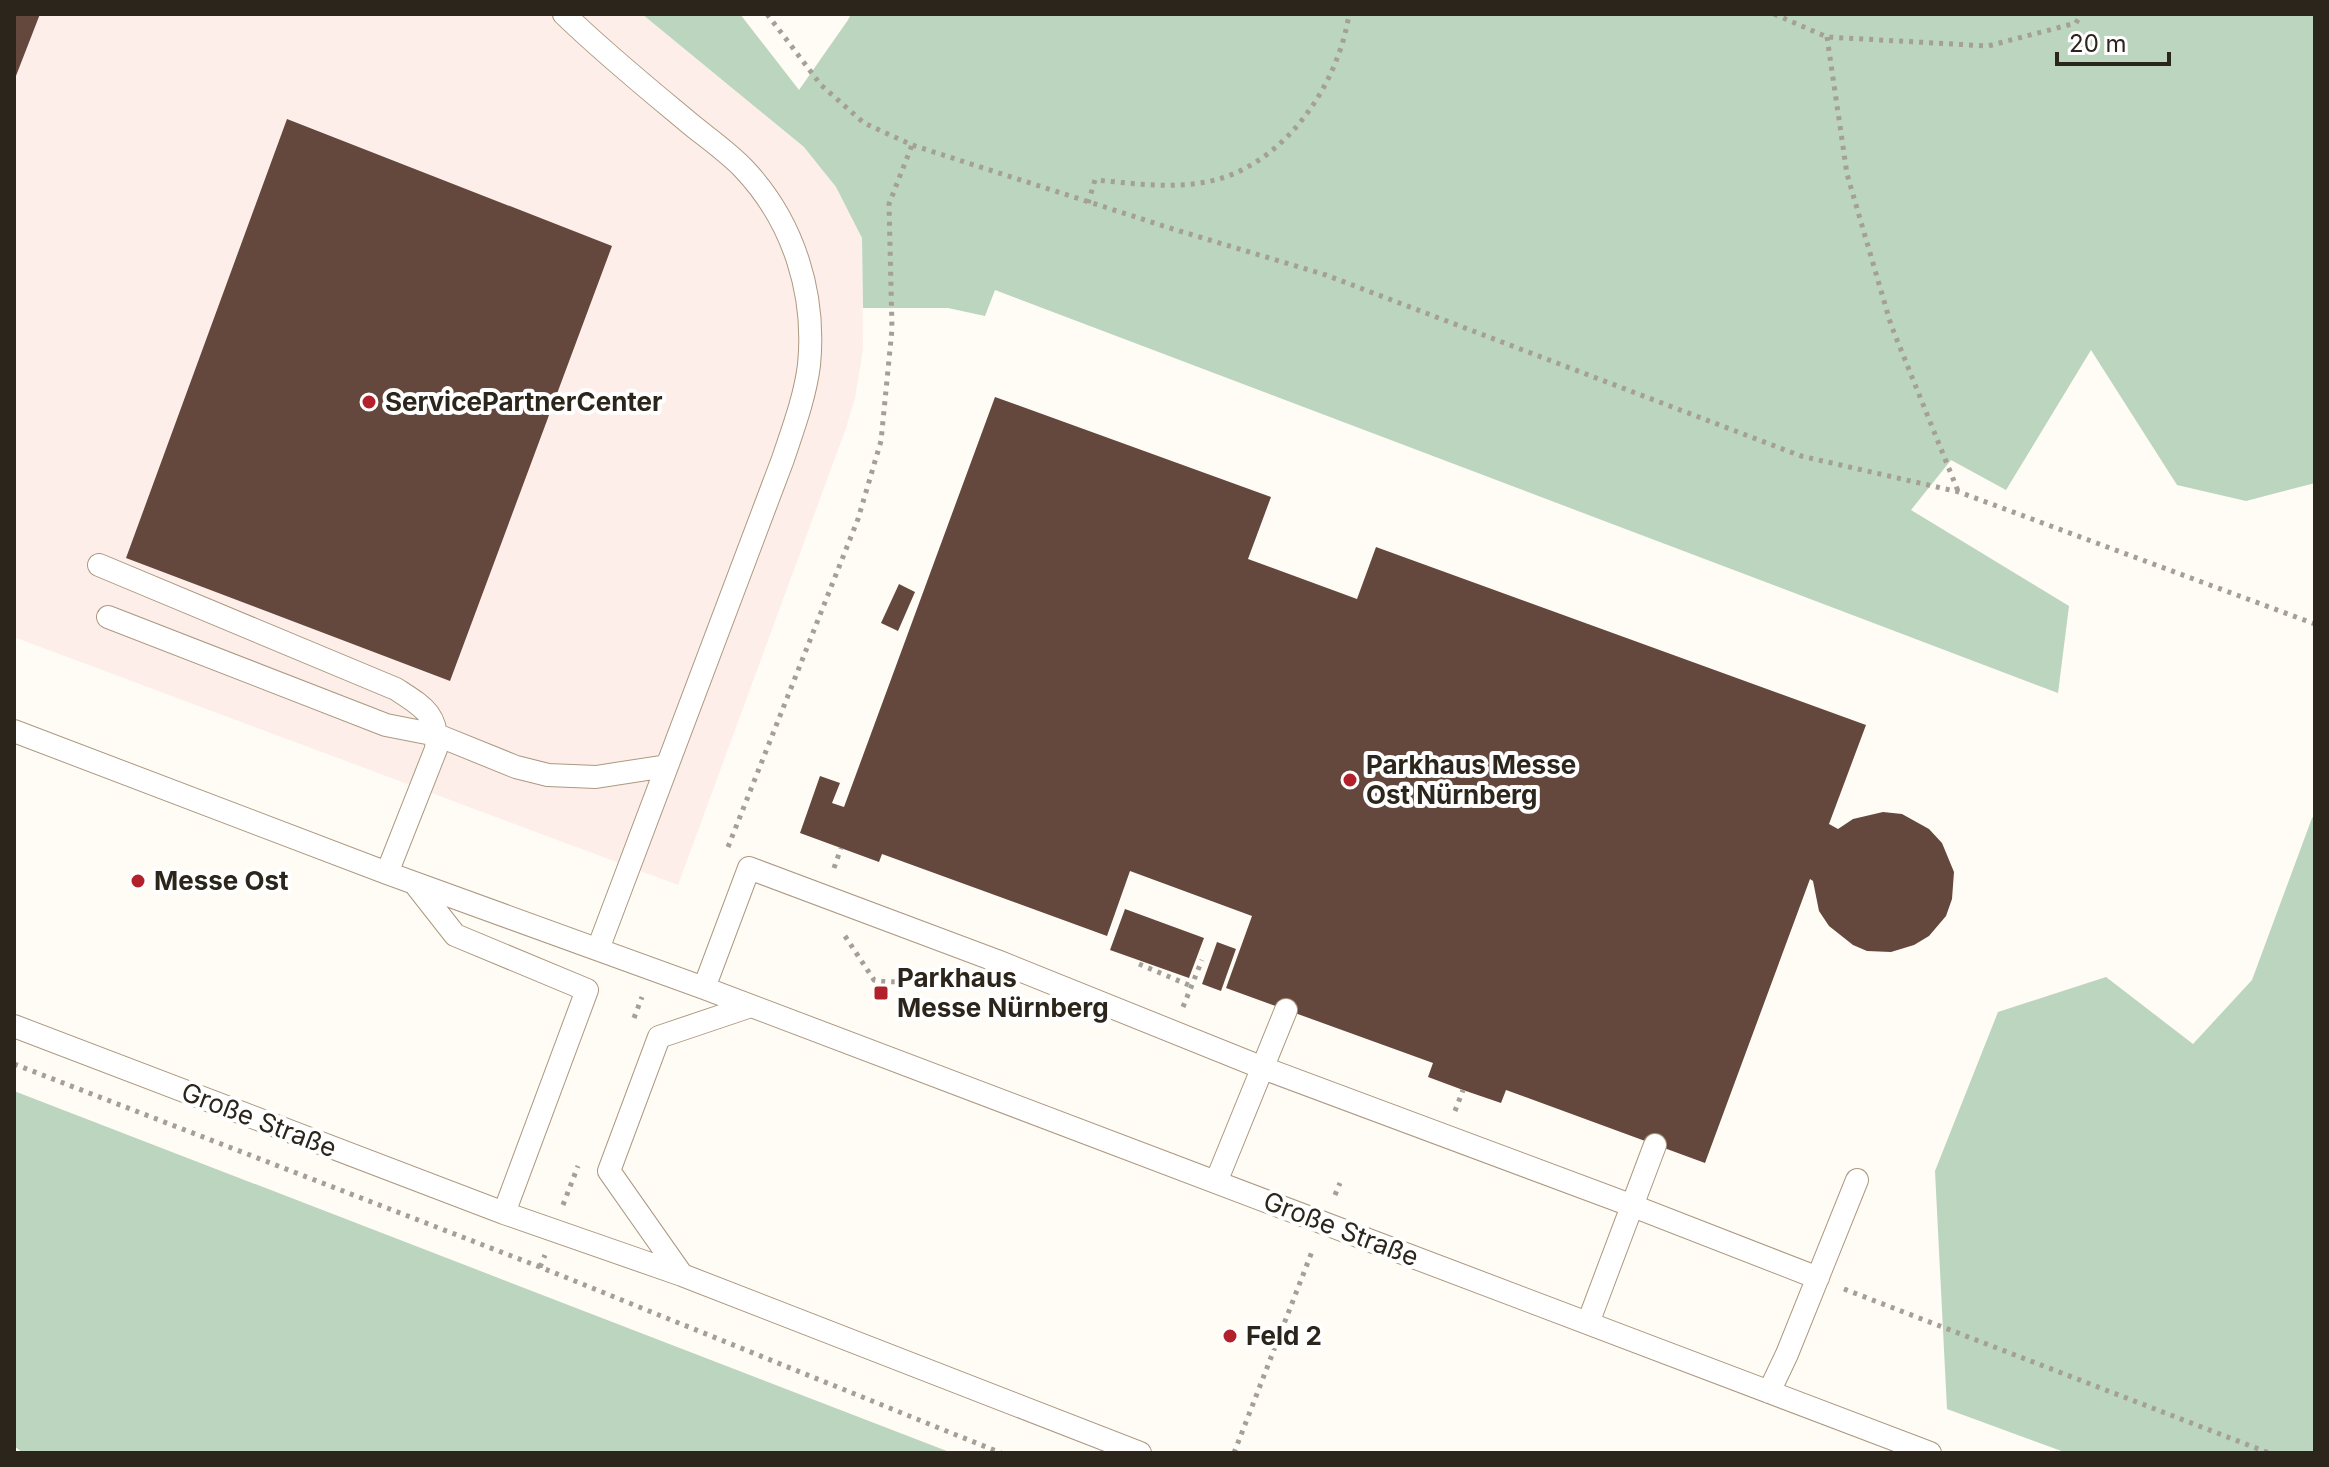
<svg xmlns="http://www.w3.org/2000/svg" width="2329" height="1467" font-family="Inter,sans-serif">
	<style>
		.commercial { fill: #fdeee9 }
		.forest { fill: #bbd5be }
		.building { fill: #64483e }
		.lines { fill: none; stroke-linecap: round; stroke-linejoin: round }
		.lane-casing { stroke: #ac9980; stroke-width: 24 }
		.path { stroke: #a49f97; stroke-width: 5; stroke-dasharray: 4 6; stroke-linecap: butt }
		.lane { stroke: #fff; stroke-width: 22 }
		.poi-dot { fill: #b2212b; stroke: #fff; stroke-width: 3 }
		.labels { text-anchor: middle; stroke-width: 8; stroke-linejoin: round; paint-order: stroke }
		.poi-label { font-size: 26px; font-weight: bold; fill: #2c251b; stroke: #fff; text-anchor: start }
		.street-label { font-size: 26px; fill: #2c251b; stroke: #fff }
	</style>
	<rect width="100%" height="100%" fill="#fffbf5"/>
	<path class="commercial" d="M14 14H642L804 147 836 187 862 238 863 349 855 398 846 428 678 885 14 637Z"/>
	<path class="forest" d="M642 14H740L799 90 848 20 851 14H2315V483L2246 501 2177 485 2091 350 2006 490 1951 460 1911 510 2069 606 2058 693 995 290 985 316 948 308H863L862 238 836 187 804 147Z
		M2315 815V1453H2067L1947 1409 1935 1171 1998 1012 2106 977 2193 1044 2252 980 2312 818Z
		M14 1091 952 1453H23L14 1446Z"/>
	<path class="building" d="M14 14H40L14 81Z
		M287 119 612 246 450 681 126 558Z
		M995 397 1271 497 1248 559 1357 599 1376 547 1866 725 1829 824 1838 829 1853 819 1883 812 1902 814 1929 829 1942 843 1954 872 1952 899 1946 916 1929 936 1914 945 1891 952 1867 951 1853 945 1829 926 1819 911 1813 881 1810 879 1705 1163 1506 1090 1501 1103 1463 1090 1428 1077 1433 1063 1226 988 1252 916 1130 871 1107 936 882 854 879 862 800 833 820 776 840 783 832 803 844 807Z
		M899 584 915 592 898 631 881 623Z
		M1125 909 1204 938 1189 978 1110 950Z
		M1217 942 1236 949 1221 991 1202 984Z"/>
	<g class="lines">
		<g class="lane-casing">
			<path id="lane" d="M564 14C603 52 646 87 688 122 706 137 728 152 744 169 794 222 816 294 809 365 805 397 793 429 783 459L598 949
				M99 565 396 689C422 706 439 714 436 749L387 873
				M108 617 386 725 437 735 516 767 548 775 596 777 667 766
				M14 731 387 873 704 988 1930 1453
				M415 884 455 935 587 990 504 1213
				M704 988 749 868 997 961 1263 1068 1633 1206 1818 1278
				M14 1026 504 1213 682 1275 1140 1453
				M1216 1182 1286 1010
				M682 1275 609 1171 659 1037 751 1006
				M1588 1323 1655 1145
				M1769 1392 1787 1354 1857 1180"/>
		</g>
		<path class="path" d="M767 14 821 85 864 123 912 145 1173 229 1326 275 1801 456 1959 492 2315 624
			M1774 14 1827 37 1988 46 2076 23 2081 14
			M1827 37 1847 174 1891 325 1958 491
			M1088 203 1095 180C1131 183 1169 189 1206 182 1282 168 1338 87 1349 14
			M728 847 858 519 881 441 892 329 889 204 912 145
			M834 868 841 848
			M845 936 874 980C899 985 922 979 946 973
			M1139 964 1191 986
			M1183 1007 1202 960
			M634 1018 642 997
			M14 1064 540 1267 1001 1453
			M1455 1111 1463 1090
			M1335 1195 1340 1183
			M563 1205 578 1166
			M540 1267 545 1255
			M1844 1289 2269 1453
			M1234 1453 1313 1249"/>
		<use href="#lane" class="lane"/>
	</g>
	<g class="poi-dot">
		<circle cx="369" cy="402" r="8"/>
		<circle cx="1350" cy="780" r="8"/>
		<circle cx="138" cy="881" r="8"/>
		<rect x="873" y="985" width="16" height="16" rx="4"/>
		<circle cx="1230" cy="1336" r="8"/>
	</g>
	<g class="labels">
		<g class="poi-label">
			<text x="385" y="411">ServicePartnerCenter</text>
			<text x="1366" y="774">Parkhaus Messe<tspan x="1366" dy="30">Ost Nürnberg</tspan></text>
			<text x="154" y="890">Messe Ost</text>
			<text x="897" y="987">Parkhaus<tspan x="897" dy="30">Messe Nürnberg</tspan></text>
			<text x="1246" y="1345">Feld 2</text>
		</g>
		<g class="street-label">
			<text transform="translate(259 1120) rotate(21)" y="9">Große Straße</text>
			<text transform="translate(1341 1229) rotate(21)" y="9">Große Straße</text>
		</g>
	</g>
	<rect width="2329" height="1467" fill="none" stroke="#2c251b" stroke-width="32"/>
	<path d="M2057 52v12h112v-12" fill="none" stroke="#2c251b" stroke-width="4"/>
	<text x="2069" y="52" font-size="24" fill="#2c251b" stroke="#ffffff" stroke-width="6" paint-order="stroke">20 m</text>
</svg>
